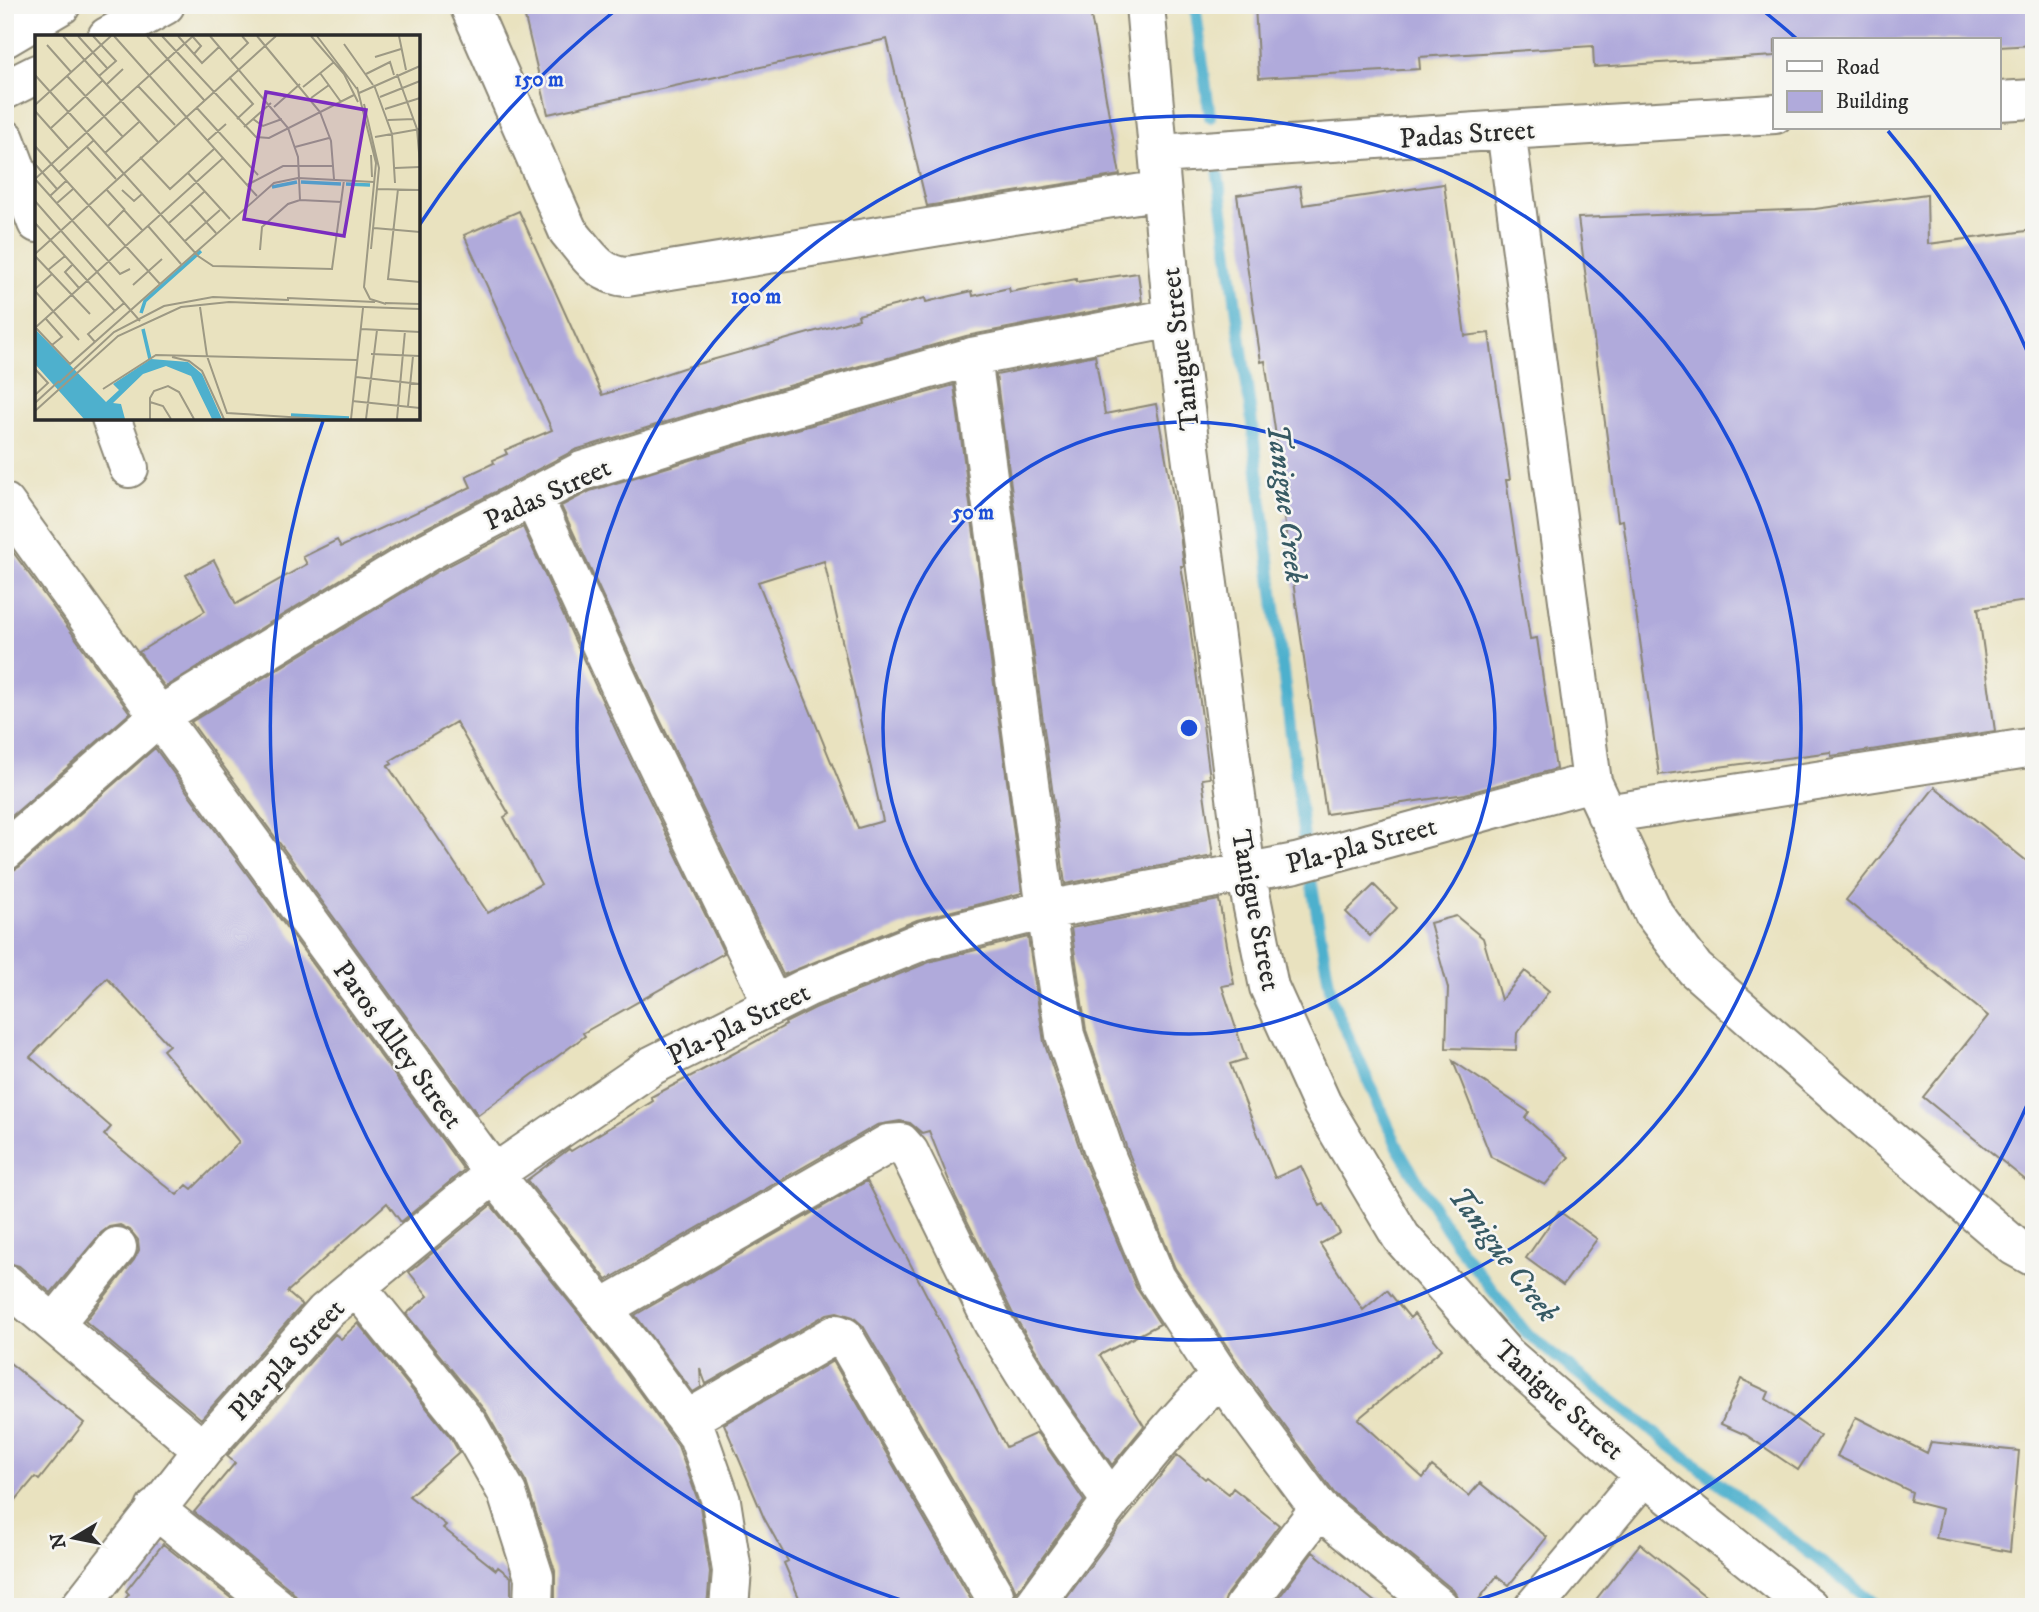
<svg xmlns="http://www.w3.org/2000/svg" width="2039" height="1612" font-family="'IM FELL DW Pica',serif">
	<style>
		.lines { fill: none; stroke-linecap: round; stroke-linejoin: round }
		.stream { stroke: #4eb0cd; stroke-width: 12 }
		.building { fill: #b0aadb; fill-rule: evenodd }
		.minor-casing { stroke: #8a8675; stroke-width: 42 }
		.major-casing { stroke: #8a8675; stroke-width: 42 }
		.highway-casing { stroke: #8a8675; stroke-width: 42 }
		.minor { stroke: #fff; stroke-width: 38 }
		.major { stroke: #fff; stroke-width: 38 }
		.highway { stroke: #fff; stroke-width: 38 }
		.ring { fill: none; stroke: #1d4ed8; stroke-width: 3.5 }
		.labels { text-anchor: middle; stroke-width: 5; stroke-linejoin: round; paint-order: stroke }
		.street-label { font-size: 28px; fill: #2b2b2b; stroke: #f6f6f2 }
		.water-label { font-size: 30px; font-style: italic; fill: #375a64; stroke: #f6f6f2 }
		.inset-river { fill: none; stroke: #4eb0cd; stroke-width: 3.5 }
		.inset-road { fill: none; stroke: #9d9984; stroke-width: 2 }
		.view { fill: #7b2cbf; fill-opacity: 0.15; stroke: #7b2cbf; stroke-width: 3.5 }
		.inset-edge { fill: none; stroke: #2b2b2b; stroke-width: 3.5 }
		.centre { fill: #1d4ed8; stroke: #f6f6f2; stroke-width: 3.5 }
		.ring-label { font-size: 21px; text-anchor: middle; font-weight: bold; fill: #1d4ed8; stroke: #f6f6f2; stroke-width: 5; stroke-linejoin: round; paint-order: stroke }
	</style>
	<rect width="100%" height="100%" fill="#f6f6f2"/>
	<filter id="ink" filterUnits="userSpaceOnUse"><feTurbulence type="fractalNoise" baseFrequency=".0143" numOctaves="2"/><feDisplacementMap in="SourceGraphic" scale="14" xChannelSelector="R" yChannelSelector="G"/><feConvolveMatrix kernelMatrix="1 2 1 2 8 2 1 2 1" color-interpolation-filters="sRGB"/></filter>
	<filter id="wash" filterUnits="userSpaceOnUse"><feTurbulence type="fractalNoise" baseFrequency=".00686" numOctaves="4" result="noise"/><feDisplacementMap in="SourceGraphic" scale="28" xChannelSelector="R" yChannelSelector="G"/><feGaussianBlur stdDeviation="1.57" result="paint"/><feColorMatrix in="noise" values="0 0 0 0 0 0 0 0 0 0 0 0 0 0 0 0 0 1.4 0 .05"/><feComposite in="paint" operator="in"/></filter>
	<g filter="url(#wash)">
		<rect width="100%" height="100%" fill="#e9e2bf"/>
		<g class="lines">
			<path class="stream" d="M1195 5 1210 117
				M1218 175 1250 408 1304 839
				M1310 874 1332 1000 1400 1152 1456 1244 1527 1334 1879 1607"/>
		</g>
		<g id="blocks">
			<path class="building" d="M522 5H1089L1120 175 927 206 887 39 548 114Z
				M1255 5H2034V45L1999 47V40H1775V56L1594 67 1593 46 1419 57 1420 69 1259 78Z
				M1444 184 1465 336 1489 333 1510 480H1506L1530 639 1537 638 1556 769 1465 794 1326 814 1284 518H1288L1265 361 1261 362 1237 195 1300 186 1303 205Z
				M1927 194 1928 244 2034 230V600L1978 608 1995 731 1845 754 1831 756V752L1659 775 1623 520 1618 521 1578 218 1815 209Z
				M519 211 602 395 683 368 859 319 858 315 925 298 926 302 972 291 973 296 1009 288 1010 292 1076 279V282L1138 273 1142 302 966 336 721 405 575 450 416 533 165 687 139 652 205 611 186 575 214 560 236 604 307 564 303 557 337 540 341 547 471 487 466 476 494 463 493 460 507 454 505 450 552 430 464 235Z
				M1095 355 1105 414 1156 404 1180 535 1184 566H1181L1191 626H1190L1210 778 1202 779 1213 856 1065 884 996 375Z
				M954 385 1022 893 917 920 783 975 659 718 561 506 590 491 733 447ZM824 561 883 821 858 828 758 582Z
				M523 527 619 737 724 953 583 1033 585 1036 478 1115 191 722 438 571ZM456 722 509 814 504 817 541 884 488 913 432 829 431 830 388 766 392 764 390 761Z
				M5 541 130 713 5 822Z
				M155 748 464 1170 401 1222 387 1203 287 1292 302 1305 201 1419 85 1321 134 1260 139 1250 138 1240 130 1230 120 1225 109 1227 101 1233 51 1293 19 1266 5 1262V872H10L19 867ZM107 978 169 1045 163 1050 239 1142 192 1189 187 1185 177 1195 104 1135 111 1127 30 1057Z
				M1935 787 2034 867V1187L1923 1097 1988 1016 1846 900Z
				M1374 885 1397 908 1370 936 1346 912Z
				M1219 900 1234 984 1222 986 1246 1059 1230 1064 1275 1178 1301 1166 1320 1206 1324 1204 1340 1233 1320 1244 1363 1310 1387 1290 1410 1318 1414 1314 1442 1349 1358 1419 1423 1478 1432 1466 1469 1496 1480 1483 1547 1537 1509 1585 1497 1576 1473 1607H1460L1459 1599 1453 1590 1335 1494 1238 1363 1175 1268 1126 1146 1086 1030 1071 928Z
				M1456 916 1483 938 1501 1000 1525 971 1549 991 1517 1033 1516 1050 1446 1048 1448 988 1430 923Z
				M1028 937 1044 1042 1084 1161 1136 1287 1160 1324 1100 1355 1144 1426 1112 1465 1065 1398 1012 1312 956 1198 929 1131 922 1133 910 1123 900 1121 877 1125 607 1280 527 1180 569 1149 571 1151 653 1101 651 1097 729 1056 786 1025 785 1023 815 1008 932 961Z
				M1453 1061 1529 1112 1525 1118 1569 1157 1545 1185 1491 1157Z
				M867 1181 1006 1447 1037 1433 1084 1501 1016 1593 1013 1584 863 1326 853 1317 837 1312 827 1314 706 1384 700 1368 701 1387 693 1392 635 1315Z
				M491 1205 619 1364 678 1446 700 1506 710 1572 707 1607H555V1571L526 1482 486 1412 406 1314 428 1296 409 1272Z
				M1559 1211 1597 1239 1563 1285 1526 1258Z
				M358 1323 451 1438 459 1452 409 1496 446 1525 443 1528 496 1570 498 1567 511 1577V1607H298L297 1598 291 1590 194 1512 235 1463 227 1456 335 1334 341 1339Z
				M5 1359 84 1423 39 1480 35 1477 5 1513Z
				M833 1361 973 1603 974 1607H803L784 1563 788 1561 764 1518 724 1424Z
				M1741 1379 1769 1392 1766 1399 1820 1436 1798 1470 1746 1435 1721 1424Z
				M1856 1417 1927 1453 1931 1442 2019 1451 2010 1552 1936 1538 1942 1509 1910 1501 1912 1492 1837 1456Z
				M1177 1455 1205 1479 1207 1477 1229 1494 1233 1488 1279 1525 1227 1594 1223 1607H1060L1117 1530Z
				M163 1544 242 1607H119L129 1594 126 1591Z
				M1640 1544 1719 1607H1590Z
				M1313 1552 1381 1607H1272Z"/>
		</g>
	</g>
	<g filter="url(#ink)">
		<use href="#blocks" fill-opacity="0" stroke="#8a8675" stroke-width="2"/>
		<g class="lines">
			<g class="minor-casing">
				<path id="minor" d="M469 5 568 231C586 252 598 276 627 277L1161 190
					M1145 5 1173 318 1246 873 1269 987 1322 1104 1401 1237 1505 1354 1644 1475 1809 1607
					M1999 101 2034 99
					M1506 130 1592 782 1654 914 1695 969 1878 1130 2014 1246 2034 1257
					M5 139 37 223
					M1160 154 1506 130 1775 114
					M972 357 1046 910 1065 1035 1105 1154 1156 1278 1220 1376 1319 1509 1439 1607
					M111 418 129 468
					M533 497 639 727 773 1005
					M5 503 159 716 494 1174 636 1351 698 1436 721 1501 732 1571 729 1607
					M1606 814 2034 747
					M5 851 159 716 427 552 582 471 727 426 972 357 1173 318
					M5 1283 203 1450
					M356 1286 469 1426 507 1493 534 1577 533 1607
					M603 1308 888 1144 901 1143 909 1152 993 1323 1047 1410 1111 1501
					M55 1323 117 1247
					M687 1420 831 1337 837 1334 844 1337 994 1595 996 1607
					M155 1509 277 1607
					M80 1607 203 1450 325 1312 494 1174 653 1065 806 988 925 940 1046 910 1296 863 1592 782
					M1033 1607C1092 1526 1149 1446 1220 1376
					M1244 1607 1319 1509
					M1534 1607 1644 1475"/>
			</g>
			<g class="major-casing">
				<path id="major" d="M107 37 165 5
					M5 90 37 74"/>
			</g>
			<g class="highway-casing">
				<path id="highway" d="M5 38 61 5"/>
			</g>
			<use href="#minor" class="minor"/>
			<use href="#major" class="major"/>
			<use href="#highway" class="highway"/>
		</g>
	</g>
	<g class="ring">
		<circle cx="1189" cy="728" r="306"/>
		<circle cx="1189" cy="728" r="612"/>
		<path d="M2032 1094A919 919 0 0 1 1465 1604M913 1604A919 919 0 0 1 323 421M418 227A919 919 0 0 1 617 9M1761 9A919 919 0 0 1 1798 40M1888 131A919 919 0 0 1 2032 362"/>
	</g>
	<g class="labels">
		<g class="street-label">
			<text transform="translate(1467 133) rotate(-4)" y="10">Padas Street</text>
			<text transform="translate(1179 349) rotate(-97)" y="10">Tanigue Street</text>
			<text transform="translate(547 493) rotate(-25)" y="10">Padas Street</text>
			<text transform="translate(1361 844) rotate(-15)" y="10">Pla-pla Street</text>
			<text transform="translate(1257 910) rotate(79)" y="10">Tanigue Street</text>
			<text transform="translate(738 1023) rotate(-26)" y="10">Pla-pla Street</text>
			<text transform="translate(399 1044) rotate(54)" y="10">Paros Alley Street</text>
			<text transform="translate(286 1359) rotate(-47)" y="10">Pla-pla Street</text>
			<text transform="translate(1560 1399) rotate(42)" y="10">Tanigue Street</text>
		</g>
		<g class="water-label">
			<text transform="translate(1287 503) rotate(83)" y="10">Tanigue Creek</text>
			<text transform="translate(1504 1254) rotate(53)" y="10">Tanigue Creek</text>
		</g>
	</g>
	<g transform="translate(35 35)">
		<rect width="385" height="385" fill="#e9e2bf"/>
		<path d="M0 294 71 367 84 355 78 349 116 324 153 327 167 339 187 384H177L156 341 131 331 108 339 78 368 86 369 90 384H49L0 329Z" fill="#4eb0cd"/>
		<path class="inset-river" d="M266 147 306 149M311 149 335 150M237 152 262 147M106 278 110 266 166 216M108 294 115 324M256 380 314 383"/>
		<path class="inset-road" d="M28 1 123 107M43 1 72 33M58 1 81 26 64 41M79 1 222 161M112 1 169 65M127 1 221 102 234 103 319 60M143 1 167 28 184 12M175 1 253 93 263 122 265 165M222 1 285 77 296 106 299 144M276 1 309 39 323 67M282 1 322 54M364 1 371 35M158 2 166 11 159 19M309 9 338 50M12 10 36 37M340 22 366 14M196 24 213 8 207 1M285 38 306 67M331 39 355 27 359 40M362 39 382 94 385 129M0 40 163 221 178 231 297 234 309 145M32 41 88 102M194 42 218 69 202 84M72 49 88 34M339 50 357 99 360 148M103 51 140 90M268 52 299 27M322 52 341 128 329 252 335 264 351 269M324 58 385 31M345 62 385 46M276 63 294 50M329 69 344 133 336 214M0 70 76 1M161 72 223 140M239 72 265 49M350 74 385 63M0 76 33 113M218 84 228 91 247 84M353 85 379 84M209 92 236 68M16 93 68 45M340 102 385 94M173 105 191 89M0 111 125 249M52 112 81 144M260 112 294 103M70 118 105 86M336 120 337 142M105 122 135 154 179 114M0 129 22 154M360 133 385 132M24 137 59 105M153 138 195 184M0 144 158 1M0 144 85 239 95 234M212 150 248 131H298M71 154 90 175M342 154 385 155M363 154 353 244 385 247M87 155 99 166 107 159M15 161 31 146M0 166 105 286M22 168 38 154M155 169 181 198M0 188 80 276M134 188 169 157M113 191 146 229M72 192 89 175 108 196M339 193 385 197M150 206 185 175M225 215 227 192 253 169 265 165 307 167M0 219 241 1M0 221 55 279M38 229 30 237 44 253M13 235 30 221M98 250 127 224M0 254 17 239M0 256 44 305M252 263 340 267M350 268 385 269M165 272 172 321 192 378 285 384M11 284 27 302 17 310M0 292 35 329 239 148 263 143 339 147M1 292 188 123M326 294 385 297M60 307 53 299 89 268M336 319 385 321M137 322 154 326 167 336 189 384M0 334 13 348 0 360M321 342 385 349M24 348 79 297 129 271 178 262 254 265M68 354 121 320 322 325M317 366 385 373M115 367 128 371 136 384M0 368 24 346M373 371 378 321M0 376 83 301 146 272 194 267 385 274M115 384V363L119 356 133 351 144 357 159 384M316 384 328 273M331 384 342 295M362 384 370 296"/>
		<path class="view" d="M231 57 331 75 309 201 209 184Z"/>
		<rect width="385" height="385" class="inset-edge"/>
	</g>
	<circle cx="1189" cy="728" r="10" class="centre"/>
	<g class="ring-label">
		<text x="539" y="86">150 m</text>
		<text x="756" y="303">100 m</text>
		<text x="973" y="519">50 m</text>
	</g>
	<rect width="2039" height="1612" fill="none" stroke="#f6f6f2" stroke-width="28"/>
	<rect x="1773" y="38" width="228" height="91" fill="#f6f6f2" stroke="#a5a5a2" stroke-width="2"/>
	<rect x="1787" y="61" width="35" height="10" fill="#ffffff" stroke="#a5a5a2" stroke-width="2"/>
	<text x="1836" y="74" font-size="21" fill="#2b2b2b">Road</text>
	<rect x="1787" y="91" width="35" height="21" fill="#b0aadb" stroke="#a5a5a2" stroke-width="2"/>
	<text x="1836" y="108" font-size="21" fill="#2b2b2b">Building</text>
	<g transform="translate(74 1538) rotate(260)" stroke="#f6f6f2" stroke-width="5" paint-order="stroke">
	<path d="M0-5L12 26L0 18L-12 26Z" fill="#2b2b2b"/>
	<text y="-10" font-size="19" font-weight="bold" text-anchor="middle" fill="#2b2b2b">N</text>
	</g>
</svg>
